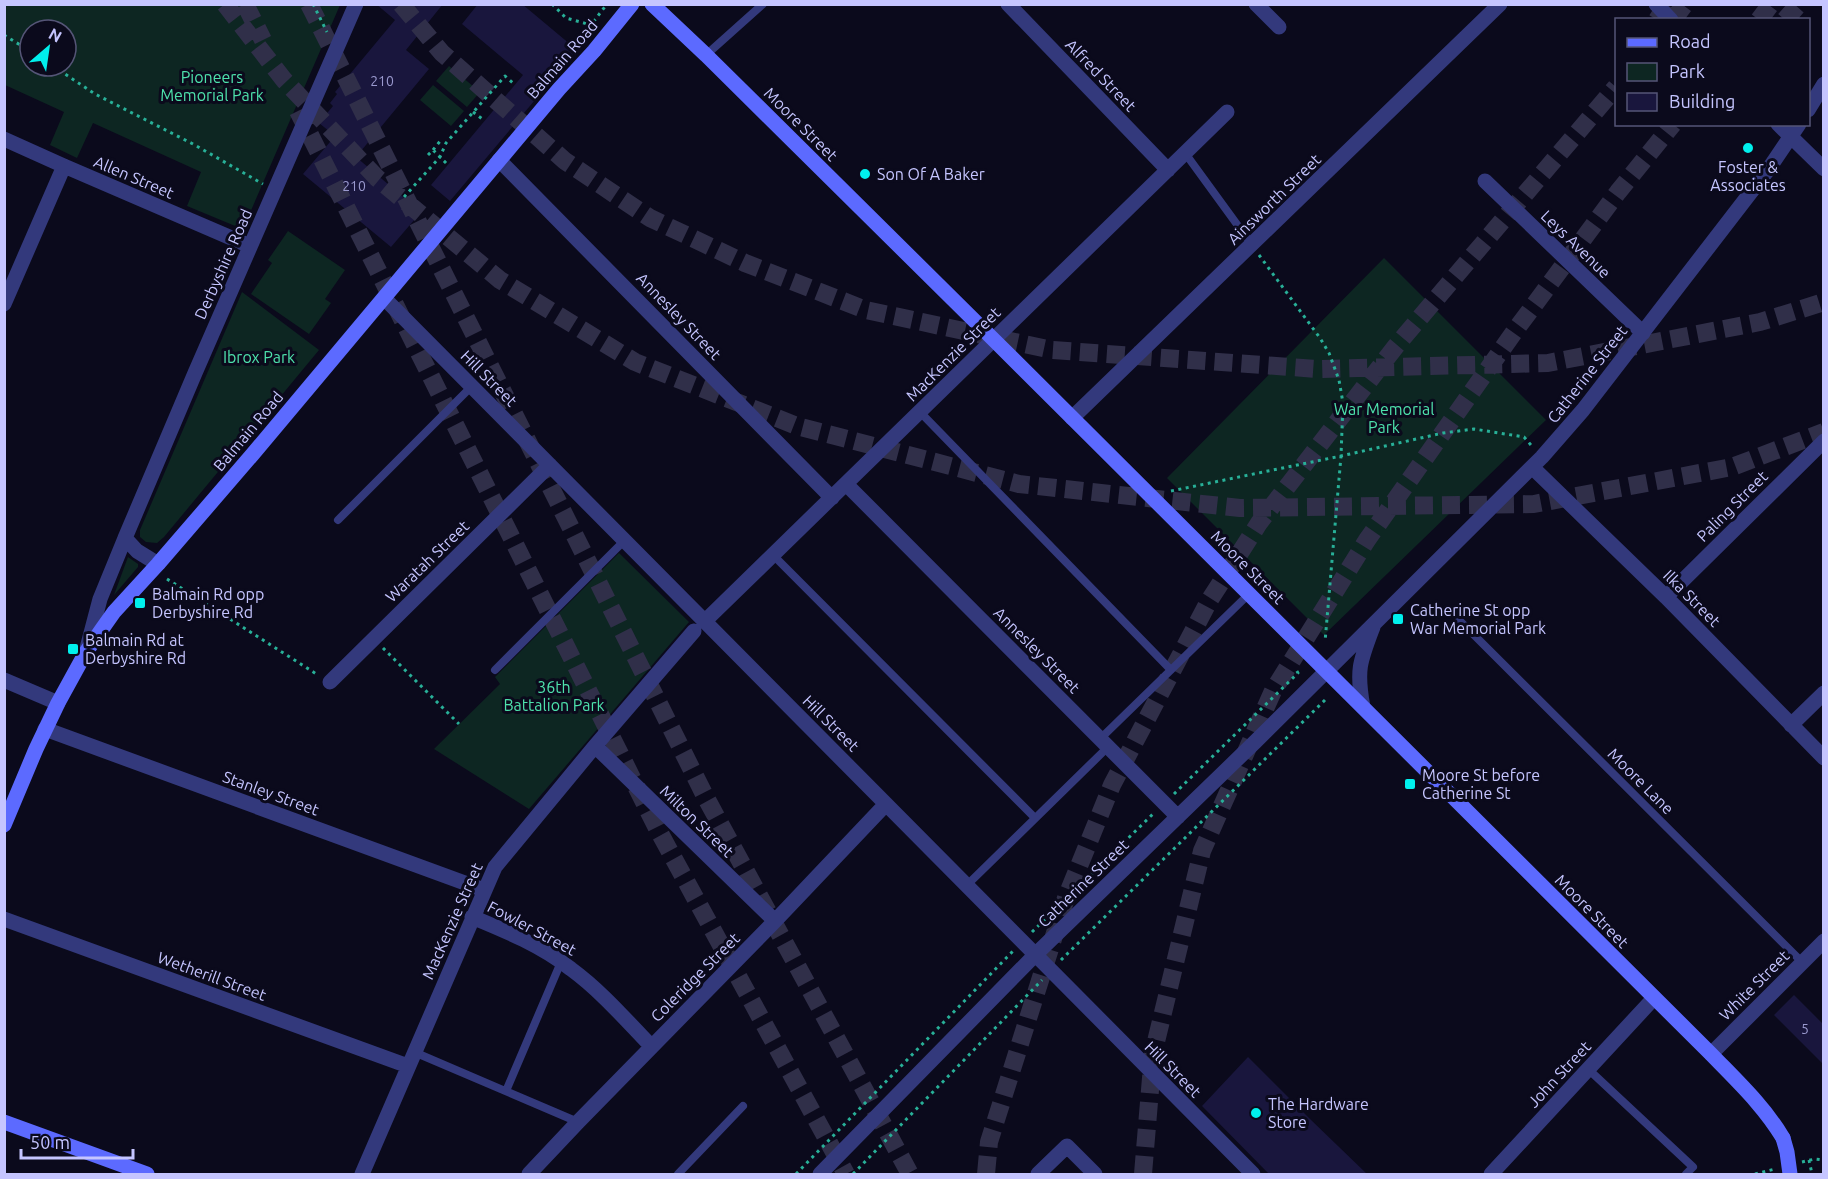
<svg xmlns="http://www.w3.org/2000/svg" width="1828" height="1179" font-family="Ubuntu,sans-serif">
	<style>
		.green { fill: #0d2622; fill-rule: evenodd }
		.building { fill: #19163d }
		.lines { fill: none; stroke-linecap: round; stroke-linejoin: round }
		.motorway-tunnel { stroke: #302f49; stroke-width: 18; stroke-dasharray: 18 9; stroke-linecap: butt }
		.path { stroke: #28b098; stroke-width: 3; stroke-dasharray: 3 4.5; stroke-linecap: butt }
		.service { stroke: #33397c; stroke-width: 8 }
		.minor { stroke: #33397c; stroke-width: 15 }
		.secondary { stroke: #5c6aff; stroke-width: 15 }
		.path-bridge { stroke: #28b098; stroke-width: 3; stroke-dasharray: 3 4.5; stroke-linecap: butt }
		.secondary-bridge { stroke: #5c6aff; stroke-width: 15 }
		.poi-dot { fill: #00f0ed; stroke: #0b0a1c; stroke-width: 2 }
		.labels { text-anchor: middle; stroke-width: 6; stroke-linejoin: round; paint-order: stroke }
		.number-label { font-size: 14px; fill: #9a99ce }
		.street-label { font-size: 16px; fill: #c5c5ff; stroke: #0b0a1c }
		.park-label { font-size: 16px; fill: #4ee2ac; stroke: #0b0a1c }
		.poi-label { font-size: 16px; fill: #c5c5ff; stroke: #0b0a1c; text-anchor: start }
	</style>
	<rect width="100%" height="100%" fill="#0b0a1c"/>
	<path class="green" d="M5 4H340V5L246 222 240 228 187 206 201 172 93 123 77 158 50 145 64 112 5 85ZM30 30H66V66H30Z
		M449 66 480 92 467 107 436 81Z
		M433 85 464 111 451 126 420 100Z
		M288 231 345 270 325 299 331 303 309 334 251 294 272 263 268 260Z
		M1384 258 1546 420 1324 635 1167 478Z
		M242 292 319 350 164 537 157 543 146 542 140 537V530Z
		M619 553 689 622 529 809 434 749 500 684 495 677Z
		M128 557 138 564V567L114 595Z"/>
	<path class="building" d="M376 4H443L406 50 429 69 356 157 421 212 391 247 303 174 335 136 319 123 333 106 330 103 337 94 335 92 395 20Z
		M478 4H522L577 50 450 201 431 185 523 75 462 24Z
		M1794 995 1824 1025V1065L1774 1015Z
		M1248 1057 1310 1119 1367 1174H1269L1202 1106Z"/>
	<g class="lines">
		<path class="motorway-tunnel" d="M225 4 284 80 377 178 500 280 635 362 797 426 1019 484 1240 508 1534 504 1732 467 1824 432
			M245 4 263 40
			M309 4 705 796 910 1174
			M401 4 442 53 565 161 650 218 745 263 866 310 1052 350 1318 369 1548 363 1760 322 1824 302
			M1657 20 1667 4
			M1673 20 1685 4
			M1759 20 1771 4
			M1785 20 1799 4
			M298 111 657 828 846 1174
			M986 1174 989 1142 1066 898 1112 785 1209 601 1259 523 1396 346 1616 87
			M1143 1174 1153 1054 1202 851 1273 691 1367 540 1517 328 1618 192 1673 124"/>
		<path class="path" d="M313 4 327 32
			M552 4 566 18 591 25
			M4 35 30 51
			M587 35 591 25 607 4
			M53 66 95 94 193 144 263 184
			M473 112 485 121
			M433 150 441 140
			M428 155 433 150 448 165
			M1259 255 1320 338 1329 353 1339 380 1343 403 1341 456 1325 642
			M1171 491 1341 456 1443 433 1474 429 1524 437 1531 445
			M167 579 318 675
			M383 648 459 724
			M1174 794 1298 673 1295 668
			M1032 932 1154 813
			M1061 960 1325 700
			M1809 1160 1812 1174
			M1802 1162 1815 1159 1824 1160
			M796 1174 1013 951
			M853 1174 1042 980
			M1755 1174 1775 1169"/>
		<path class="service" d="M706 55 763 4
			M1185 153 1252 245
			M920 412 1171 670
			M338 520 472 386
			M773 555 1035 818
			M1459 620 1802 962
			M495 670 625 540
			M1100 739 1249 594
			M966 886 1108 747
			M414 1052 578 1122
			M1588 1069 1693 1167 1686 1174
			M506 1091 561 962
			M678 1174 743 1106"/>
		<path class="minor" d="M1008 4 1168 170
			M1256 4 1279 27
			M1656 4 1671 20
			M1808 110 1824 84
			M1778 124 1824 169
			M4 139 64 166 250 246
			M499 160 832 498
			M1485 181 1643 333
			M384 298 1253 1174
			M4 304 64 166
			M1072 418 1500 4
			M1532 467 1666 597 1824 758
			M846 484 1178 817
			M158 564 137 551 125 538 195 373 356 4
			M1666 597 1824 441
			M705 621 1227 112
			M86 652 100 599 125 538
			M4 680 58 703
			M330 682 550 465
			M1363 707C1356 670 1360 661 1373 627
			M1791 725 1824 693
			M45 729 484 890
			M595 746 775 921
			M472 917C506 931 542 946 571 969 601 991 626 1020 651 1046
			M4 919 408 1066
			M1711 1054 1824 941
			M362 1174 495 867 595 746 694 631
			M529 1174 578 1122 775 921 886 804
			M820 1174 1035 955 1255 742 1542 457 1583 410 1768 170 1799 124
			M1038 1174 1067 1146 1095 1174
			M1491 1174 1654 998"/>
		<path class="secondary" d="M652 4 706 55 994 340 1711 1054C1737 1081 1764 1106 1783 1138
			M4 825 36 749 58 703 86 652 102 629 114 612 158 564 252 455 559 89 594 51 632 4
			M4 1122 147 1174"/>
		<path class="path-bridge" d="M404 197 440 157 446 143 505 76 515 85"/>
		<path class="secondary-bridge" d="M1783 1138 1787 1152 1790 1174"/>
	</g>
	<g class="poi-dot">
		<circle cx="1748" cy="148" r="6"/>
		<circle cx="865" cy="174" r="6"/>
		<rect x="134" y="597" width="12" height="12" rx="3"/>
		<rect x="1392" y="613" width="12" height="12" rx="3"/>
		<rect x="67" y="643" width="12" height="12" rx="3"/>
		<rect x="1404" y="778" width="12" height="12" rx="3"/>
		<circle cx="1256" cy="1113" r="6"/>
	</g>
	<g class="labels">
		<g class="number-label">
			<text x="382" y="86">210</text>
			<text x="354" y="191">210</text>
			<text x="1805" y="1034">5</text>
		</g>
		<g class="street-label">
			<text transform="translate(562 59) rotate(-49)" y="6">Balmain Road</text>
			<text transform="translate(1101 75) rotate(46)" y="6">Alfred Street</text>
			<text transform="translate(801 124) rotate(45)" y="6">Moore Street</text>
			<text transform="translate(134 177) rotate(23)" y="6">Allen Street</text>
			<text transform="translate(1274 199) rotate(-44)" y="6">Ainsworth Street</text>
			<text transform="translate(1576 244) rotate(44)" y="6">Leys Avenue</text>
			<text transform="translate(223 264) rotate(-66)" y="6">Derbyshire Road</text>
			<text transform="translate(679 316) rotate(46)" y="6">Annesley Street</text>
			<text transform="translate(953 354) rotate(-45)" y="6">MacKenzie Street</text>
			<text transform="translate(1587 374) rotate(-52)" y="6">Catherine Street</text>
			<text transform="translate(489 378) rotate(45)" y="6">Hill Street</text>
			<text transform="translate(248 431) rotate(-50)" y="6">Balmain Road</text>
			<text transform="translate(1732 506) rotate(-45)" y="6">Paling Street</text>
			<text transform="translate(427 561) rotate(-44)" y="6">Waratah Street</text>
			<text transform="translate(1248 567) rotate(45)" y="6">Moore Street</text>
			<text transform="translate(1692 598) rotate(45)" y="6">Ilka Street</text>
			<text transform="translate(1037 650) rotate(45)" y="6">Annesley Street</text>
			<text transform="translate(831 723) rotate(45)" y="6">Hill Street</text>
			<text transform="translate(1641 781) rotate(45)" y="6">Moore Lane</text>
			<text transform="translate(271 793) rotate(20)" y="6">Stanley Street</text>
			<text transform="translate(697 821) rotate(44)" y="6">Milton Street</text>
			<text transform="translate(1083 883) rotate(-44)" y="6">Catherine Street</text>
			<text transform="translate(1592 911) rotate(45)" y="6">Moore Street</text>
			<text transform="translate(452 921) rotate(-66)" y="6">MacKenzie Street</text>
			<text transform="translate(532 928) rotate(28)" y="6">Fowler Street</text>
			<text transform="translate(212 976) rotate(20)" y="6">Wetherill Street</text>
			<text transform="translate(695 977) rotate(-45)" y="6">Coleridge Street</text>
			<text transform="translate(1754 985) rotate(-45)" y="6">White Street</text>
			<text transform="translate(1173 1069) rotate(45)" y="6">Hill Street</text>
			<text transform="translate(1559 1074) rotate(-47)" y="6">John Street</text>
		</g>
		<g class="park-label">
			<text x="212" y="83">Pioneers<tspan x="212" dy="18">Memorial Park</tspan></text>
			<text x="259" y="363">Ibrox Park</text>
			<text x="1384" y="415">War Memorial<tspan x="1384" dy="18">Park</tspan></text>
			<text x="554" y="693">36th<tspan x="554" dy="18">Battalion Park</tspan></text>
		</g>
		<g class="poi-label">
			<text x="1748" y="173" text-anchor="middle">Foster &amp;<tspan x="1748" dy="18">Associates</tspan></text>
			<text x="877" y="180">Son Of A Baker</text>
			<text x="152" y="600">Balmain Rd opp<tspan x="152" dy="18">Derbyshire Rd</tspan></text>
			<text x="1410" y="616">Catherine St opp<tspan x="1410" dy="18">War Memorial Park</tspan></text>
			<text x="85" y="646">Balmain Rd at<tspan x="85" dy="18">Derbyshire Rd</tspan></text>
			<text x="1422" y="781">Moore St before<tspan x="1422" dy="18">Catherine St</tspan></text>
			<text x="1268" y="1110">The Hardware<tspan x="1268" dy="18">Store</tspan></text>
		</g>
	</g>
	<rect width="1828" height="1179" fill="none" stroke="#c5c5ff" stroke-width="12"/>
	<rect x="1615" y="18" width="195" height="108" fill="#0b0a1c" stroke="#555577" stroke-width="1.5"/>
	<rect x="1627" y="38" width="30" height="9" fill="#5c6aff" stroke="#555577" stroke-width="1.5"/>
	<text x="1669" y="48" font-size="18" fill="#c5c5ff">Road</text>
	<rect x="1627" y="63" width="30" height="18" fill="#0d2622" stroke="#555577" stroke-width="1.5"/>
	<text x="1669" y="78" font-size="18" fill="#c5c5ff">Park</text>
	<rect x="1627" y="93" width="30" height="18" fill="#19163d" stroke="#555577" stroke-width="1.5"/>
	<text x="1669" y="108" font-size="18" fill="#c5c5ff">Building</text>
	<g transform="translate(48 48) rotate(29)"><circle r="28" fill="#0b0a1c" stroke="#555577" stroke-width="1.5"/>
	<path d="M0-4.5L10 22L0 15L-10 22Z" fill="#00f0ed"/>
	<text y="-9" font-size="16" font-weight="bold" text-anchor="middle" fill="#c5c5ff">N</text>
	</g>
	<path d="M21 1149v9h112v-9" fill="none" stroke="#c5c5ff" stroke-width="3"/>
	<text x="30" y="1149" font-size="18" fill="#c5c5ff" stroke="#0b0a1c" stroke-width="4.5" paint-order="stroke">50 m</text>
</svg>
